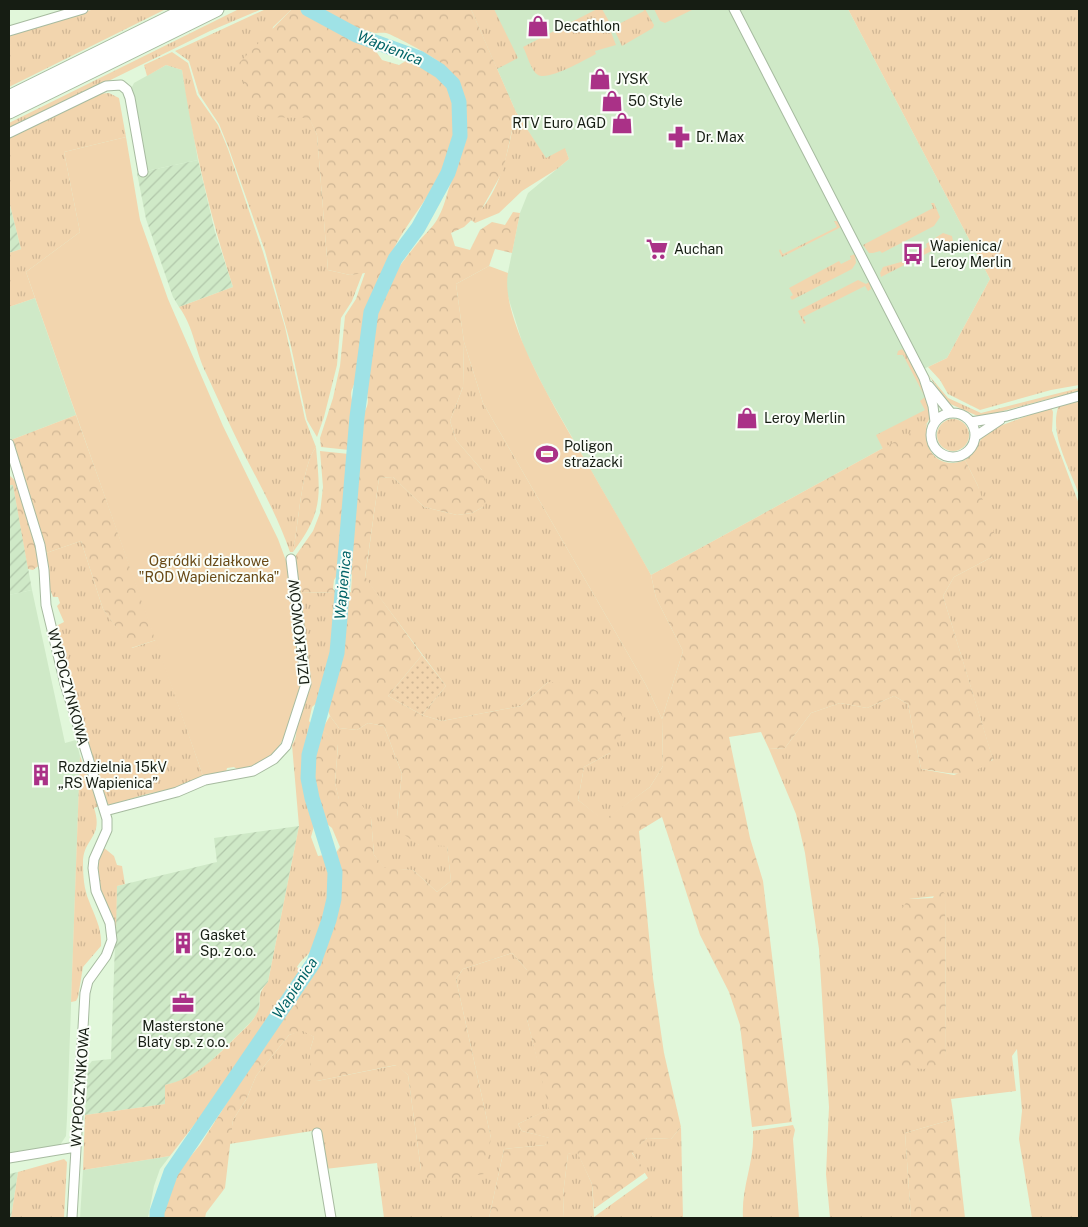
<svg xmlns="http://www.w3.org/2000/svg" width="1088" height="1227" font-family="'Public Sans',sans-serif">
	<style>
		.built { fill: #cfe9c7 }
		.industrial { fill: url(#industrial-furrows) }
		.grass { fill: url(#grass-tufts); fill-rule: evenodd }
		.forest { fill: url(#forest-crowns) }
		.park { fill: url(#park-dots) }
		.garden { fill: #f2d5ae }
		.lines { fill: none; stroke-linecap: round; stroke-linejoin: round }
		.river { stroke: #9fe2e6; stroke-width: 15 }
		.street-casing { stroke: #a7bba0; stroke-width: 11 }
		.highway-casing { stroke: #a7bba0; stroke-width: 17 }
		.street { stroke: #fff; stroke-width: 9 }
		.highway { stroke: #fff; stroke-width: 15 }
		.labels { text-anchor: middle; stroke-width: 4; stroke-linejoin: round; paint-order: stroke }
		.poi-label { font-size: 14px; fill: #161d13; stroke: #fafef8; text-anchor: start }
		.park-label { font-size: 14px; fill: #684916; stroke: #fafef8 }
		.street-label { font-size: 14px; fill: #161d13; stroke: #fafef8 }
		.water-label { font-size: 15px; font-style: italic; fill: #006367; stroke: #fafef8 }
	</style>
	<defs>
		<pattern id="industrial-furrows" width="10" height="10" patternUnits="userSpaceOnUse" patternTransform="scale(1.25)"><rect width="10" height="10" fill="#cfe9c7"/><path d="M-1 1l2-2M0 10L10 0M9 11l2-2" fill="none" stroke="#b1c7aa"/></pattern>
		<pattern id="grass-tufts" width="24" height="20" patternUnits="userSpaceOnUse" patternTransform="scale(1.25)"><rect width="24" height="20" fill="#f2d5ae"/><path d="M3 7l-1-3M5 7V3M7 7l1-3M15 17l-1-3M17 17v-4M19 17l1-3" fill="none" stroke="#cfb695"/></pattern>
		<pattern id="forest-crowns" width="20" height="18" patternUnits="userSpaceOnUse" patternTransform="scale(1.25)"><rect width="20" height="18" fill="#f2d5ae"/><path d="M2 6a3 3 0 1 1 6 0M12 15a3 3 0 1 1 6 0" fill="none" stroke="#cfb695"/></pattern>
		<pattern id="park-dots" width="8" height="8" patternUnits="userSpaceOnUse" patternTransform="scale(1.25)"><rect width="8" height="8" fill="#f2d5ae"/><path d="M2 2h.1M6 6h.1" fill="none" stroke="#cfb695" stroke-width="1.8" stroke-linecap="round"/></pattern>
	</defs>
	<rect width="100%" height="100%" fill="#e1f7da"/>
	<path class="built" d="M471 9H848L990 279 947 358 915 373 929 402 927 424 651 575 545 390 524 348 505 287 520 213 528 193 569 159 565 149 546 159 516 112Z
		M166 65 182 70 198 160 146 171 132 87 134 83Z
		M35 298 76 415 11 440 9 434V307Z
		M32 590 65 743 76 740 80 756 67 1118 66 1136 60 1145 9 1153V595Z
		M170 1156 160 1169 154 1186 148 1218H80L83 1170Z"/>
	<path class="industrial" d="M198 160 215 232 233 287 179 307 173 297 146 219 137 173Z
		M9 201 21 249 9 253Z
		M13 484 32 590 9 595V485Z
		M299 826 268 982 260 991 259 1011 251 1022 205 1067 182 1081 165 1085V1104L85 1115 88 1066 92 1061 111 1059 117 886 217 862 214 838Z
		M18 1172 11 1218H9V1174Z"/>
	<path class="grass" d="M94 9H166L9 87V35Z
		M239 9H262L210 31 9 130V123Z
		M266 9H292L273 27 258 117H309L317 135 328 270 350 275 363 272 352 301 341 318 337 365 324 417 317 437 307 420 290 342 265 251 229 149 219 124 199 94 189 61 175 51Z
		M471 9H494L518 58 497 69Z
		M597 9H602L611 25 609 27 616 45 595 51 596 54C586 59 549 81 538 75 531 71 527 54 523 47Z
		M643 9H645L654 25 653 28 622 46 613 27 644 11Z
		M654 9H694L665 23 660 21Z
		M848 9H1079V385L1051 390 980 410 948 394 940 380 928 367 947 358 990 279Z
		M172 52 188 63 197 95 218 125 228 149 263 252 285 327 305 419 316 447C302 464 298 527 293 552H290C278 517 260 485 243 452 230 426 218 399 206 373 195 351 194 327 179 307L233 287C210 216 193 144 182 70L166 65 147 76 144 65Z
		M109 93 119 98 126 137 64 152 80 232 26 272 35 298 9 307V253L21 249 9 201V135L96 94Z
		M516 112 546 158 565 148 569 159 557 169 522 191 499 213 475 223 471 220C502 194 508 149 516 112Z
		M931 203H934L940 217 934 226 882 253 880 251 873 253H869L863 245 933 208Z
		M834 221H838L841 227 782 257 779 251 780 249 783 254 837 227Z
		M943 233 952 236 954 247 951 241 881 277 880 273 883 267 908 260 927 247 926 244Z
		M855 254 856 263 852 269 792 300 790 297 793 295 789 288 839 261 841 264 851 259 850 256Z
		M858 280 866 284 869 282 871 289 868 291 865 286 803 317 806 323 804 324 798 311Z
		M464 342 483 403 646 685 662 719 663 766 650 787 604 821 578 800 584 767 610 753 548 682 521 706 442 721 422 715 446 686 365 578 379 478 393 477 424 507 457 515 472 513 483 507 482 470 456 440 450 421 463 387Z
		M902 349C912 360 938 411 927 423 920 432 894 442 883 449L876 435 925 410 920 401 925 397 903 355H897L898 351Z
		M927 373 948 398 981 413 1079 388V391L980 417 948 403Z
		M1079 400V495C1070 468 1048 433 1059 405Z
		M1051 407 1053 412 1052 431 1079 504V1218H1032L1019 1139 1022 1111 1017 1049 1012 1056 1016 1091 951 1099 954 1119 905 1133 911 1218H830L826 1174 829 1107 819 949 805 853 796 814 769 749 785 748 811 713 840 703 867 708 894 696 908 704 921 769 954 775 993 760 943 596 954 577 992 557 978 486 965 460C977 452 978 439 989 430ZM945 895 946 1062 909 899Z
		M937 435a16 16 0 1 1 32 0a16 16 0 1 1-32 0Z
		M81 541 103 609 132 648 156 640 203 776 180 788 147 794 110 805 105 803 54 627 64 622 57 606 60 603 58 597H53L48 584 46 553Z
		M297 592 338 593 331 661 320 700 312 707 309 721 312 725 306 753 304 775 314 826 311 837 318 856 324 855C334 886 329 921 312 950 308 955 301 960 297 967L301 971 225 1085 170 1156 83 1170 85 1115 165 1104V1085C195 1078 213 1060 234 1039 242 1031 252 1023 257 1013 264 1000 254 997 268 982L299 826 292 745C298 737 295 731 298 722 301 709 307 697 309 683Z
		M330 716 339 728 357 730 368 723 384 726 402 774 397 817 419 845H447L451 881 437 892 413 870 385 869 374 855 371 818 339 800 335 783 338 745 320 728 324 726Z
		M80 756 99 806 94 808C104 838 83 838 83 863 83 876 84 889 89 901 95 917 102 928 101 946L83 967 78 997 76 1001 71 1002Z
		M103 847 114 856 117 865 122 866 125 884 117 886 116 932 98 891 96 867Z
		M512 953 527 970V1019L550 1109 518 1124 522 1131 550 1138 545 1145 504 1149 489 1218H384L377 1163 325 1169 318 1130 229 1144 233 1120 247 1098 256 1076 289 1035 303 1030 314 1037 310 1050 317 1081 397 1065 408 1075 421 1170 491 1138 456 979 463 969Z
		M793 1125 795 1130 793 1139 799 1218H743C741 1187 755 1161 753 1131Z
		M681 1127 683 1218H564L563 1195 568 1154 577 1151 592 1184 594 1217 648 1178 632 1152 647 1138 671 1139Z
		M64 1159 67 1162 64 1218H11L18 1172Z"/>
	<path class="forest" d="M292 9H304L320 20 371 44 382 60 399 65 409 59C422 65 435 70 444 80 465 102 454 150 441 174 430 194 416 212 404 231 391 250 383 275 373 296 360 321 360 354 356 381 347 396 353 397 354 411 355 423 351 438 349 450L321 447 320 438 333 398 340 366 345 316 356 299 365 273 350 275 328 270 317 135 309 118 258 117 237 65Z
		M319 9H471L516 112 503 171 480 212 464 227 451 233 455 246 470 250 480 230 492 222 505 225 513 212 520 213 512 253 495 249 489 266 456 284 464 342 463 387 450 421 456 440 482 470 490 495 483 507 472 513 457 515 424 507 393 477 379 478 365 577 422 655 388 696 422 715 442 721 521 706 548 682 585 685 619 702 625 728 610 753 584 767 578 800 604 820 650 787 663 766 662 719 683 651 656 598 651 575 927 424C922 449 938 471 965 460L978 486 997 542 992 557 954 577 943 596 993 759C967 782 951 772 921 769L908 704 894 696 867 708 840 703 811 713 785 748 769 749 761 732 729 737 750 838 763 881 792 1122 752 1127 740 1025 729 992 700 935 662 817 639 831 653 978 664 1053 681 1127 671 1139 647 1138 632 1153 646 1172 594 1209 592 1184 577 1152 568 1154 563 1195 564 1218H489L504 1149 545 1145 549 1138 522 1131 518 1124 549 1109 527 1019V970L512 953 463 969 456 979 491 1138 484 1174 431 1182 421 1170 408 1075 396 1065 317 1081 310 1075V1050L314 1037 303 1031 289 1035 256 1076 247 1098 233 1120 225 1188 206 1213 205 1218H160L175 1175 200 1145 265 1043 317 969 341 899 339 871 335 854 340 847 332 828 322 820 313 782 314 757 320 728 338 744 335 783 339 799 357 798 371 818 374 855 385 868 413 870 437 892 451 881 447 846 419 845 400 832 397 817 402 774 384 726 368 723 357 730 339 728 330 716 327 707 339 653 347 593 351 592 352 575 348 570 362 416C373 400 365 397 366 381 367 353 370 321 382 296 392 275 406 257 420 240 426 233 435 225 439 216 444 207 446 197 449 188 464 147 479 94 439 62 432 56 394 35 386 33 381 32 376 34 371 32 352 27 336 18 319 9Z
		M76 415 156 640 131 648 103 609 81 541 46 553 11 440Z
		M316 447C320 495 324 511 293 552 298 527 302 464 316 447Z
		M320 451 349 454 342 568 334 580 333 589 338 593 297 592 294 558 313 531 320 513 323 487Z
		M9 475 19 484 41 564 33 570 28 569 13 485H9Z
		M938 886 945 894 946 1062 924 1069 900 1067 899 912 909 899 933 898Z
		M954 1119 965 1218H911L905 1133Z"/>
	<path class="park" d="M422 655 446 686 422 715 388 696Z"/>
	<path class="garden" d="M126 137 140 220 168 299 223 426 278 539 288 566 302 683C300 696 296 707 291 720 279 751 273 763 238 770L234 767 227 768 226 772 203 776 26 272 80 232 64 152Z
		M489 266 508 273C499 320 563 421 587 463 608 500 630 537 651 575L656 598 683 651 662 719 646 685 483 403 464 342 456 284Z"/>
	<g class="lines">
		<path class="river" d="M157 1218V1212L171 1172 314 962 329 920 334 899 335 872 312 798 308 778 309 755 337 653 357 417 371 312 395 259 418 228 448 173 460 136 459 102 453 84 440 71 419 58 356 35 308 9"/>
		<g class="street-casing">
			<path id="street" d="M734 9 924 378 933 406 935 422
				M9 31 83 9
				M9 133 106 86 121 85 127 90 130 98 143 172
				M929 386 951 413
				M931 435a22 22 0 1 1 44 0a22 22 0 1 1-44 0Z
				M971 422 1007 416 1079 396
				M976 436 1000 420
				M9 444 40 545 44 570 46 605 65 684 107 819V830L94 859 93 868 96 891 110 923 112 940 106 956 88 981 85 993 72 1218
				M105 811 177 792 205 780 253 771 274 759 286 746 306 684 291 559
				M317 1133 331 1218
				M9 1158 76 1147"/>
		</g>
		<g class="highway-casing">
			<path id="highway" d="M9 98 189 9
				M9 111 216 9"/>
		</g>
		<use href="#street" class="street"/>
		<use href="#highway" class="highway"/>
	</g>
	<defs>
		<g id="shop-bare" transform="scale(1.725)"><path d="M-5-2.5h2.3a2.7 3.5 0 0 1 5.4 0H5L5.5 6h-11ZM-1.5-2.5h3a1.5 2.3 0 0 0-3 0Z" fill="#aa3187" stroke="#fafef8" stroke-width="2.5" paint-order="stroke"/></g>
		<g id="pharmacy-bare" transform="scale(1.725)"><path d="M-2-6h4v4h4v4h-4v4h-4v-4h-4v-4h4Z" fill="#aa3187" stroke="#fafef8" stroke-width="2.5" paint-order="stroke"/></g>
		<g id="supermarket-bare" transform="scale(1.725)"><path d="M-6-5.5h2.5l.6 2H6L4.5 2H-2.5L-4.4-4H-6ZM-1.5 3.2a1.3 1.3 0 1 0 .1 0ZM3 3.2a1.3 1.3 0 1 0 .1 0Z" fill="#aa3187" stroke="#fafef8" stroke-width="2.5" paint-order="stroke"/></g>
		<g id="bus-bare" transform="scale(1.725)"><path d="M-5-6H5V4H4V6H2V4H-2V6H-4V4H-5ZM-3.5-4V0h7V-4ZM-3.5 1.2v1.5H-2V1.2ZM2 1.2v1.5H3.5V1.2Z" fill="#aa3187" stroke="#fafef8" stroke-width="2.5" paint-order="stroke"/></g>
		<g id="stadium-bare" transform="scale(1.725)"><path d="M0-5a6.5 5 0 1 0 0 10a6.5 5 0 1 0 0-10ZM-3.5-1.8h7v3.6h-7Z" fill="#aa3187" stroke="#fafef8" stroke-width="2.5" paint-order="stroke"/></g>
		<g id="building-bare" transform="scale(1.725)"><path d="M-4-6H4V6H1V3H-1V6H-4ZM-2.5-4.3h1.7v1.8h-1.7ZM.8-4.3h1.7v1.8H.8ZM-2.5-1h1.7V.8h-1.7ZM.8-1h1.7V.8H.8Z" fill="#aa3187" stroke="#fafef8" stroke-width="2.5" paint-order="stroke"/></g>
		<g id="office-bare" transform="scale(1.725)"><path d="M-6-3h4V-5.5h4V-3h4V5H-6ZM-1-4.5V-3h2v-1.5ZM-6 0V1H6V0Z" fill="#aa3187" stroke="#fafef8" stroke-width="2.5" paint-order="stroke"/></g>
	</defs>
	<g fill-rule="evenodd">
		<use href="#shop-bare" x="538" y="26"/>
		<use href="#shop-bare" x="600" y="79"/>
		<use href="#shop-bare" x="612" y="101"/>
		<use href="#shop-bare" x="622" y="123"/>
		<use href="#pharmacy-bare" x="679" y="137"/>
		<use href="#supermarket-bare" x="657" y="249"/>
		<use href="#bus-bare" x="913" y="254"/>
		<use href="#shop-bare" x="747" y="418"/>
		<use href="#stadium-bare" x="547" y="454"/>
		<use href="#building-bare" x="41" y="775"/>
		<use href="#building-bare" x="183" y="943"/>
		<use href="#office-bare" x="183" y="1003"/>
	</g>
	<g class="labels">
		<g class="poi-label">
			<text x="554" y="31">Decathlon</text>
			<text x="616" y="84">JYSK</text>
			<text x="628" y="106">50 Style</text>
			<text x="606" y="128" text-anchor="end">RTV Euro AGD</text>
			<text x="696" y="142">Dr. Max</text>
			<text x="930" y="251">Wapienica/<tspan x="930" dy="16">Leroy Merlin</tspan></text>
			<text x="674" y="254">Auchan</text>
			<text x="764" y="423">Leroy Merlin</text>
			<text x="564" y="451">Poligon<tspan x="564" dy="16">strażacki</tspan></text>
			<text x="58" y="772">Rozdzielnia 15kV<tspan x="58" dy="16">„RS Wapienica”</tspan></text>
			<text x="200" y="940">Gasket<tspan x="200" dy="16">Sp. z o.o.</tspan></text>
			<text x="183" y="1031" text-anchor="middle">Masterstone<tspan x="183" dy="16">Blaty sp. z o.o.</tspan></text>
		</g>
		<g class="park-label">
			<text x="209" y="566">Ogródki działkowe<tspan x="209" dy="16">"ROD Wapieniczanka"</tspan></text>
		</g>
		<g class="street-label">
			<text transform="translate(299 632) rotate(-96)" y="5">DZIAŁKOWCÓW</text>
			<text transform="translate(68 687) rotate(75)" y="5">WYPOCZYNKOWA</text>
			<text transform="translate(80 1087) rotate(-86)" y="5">WYPOCZYNKOWA</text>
		</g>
		<g class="water-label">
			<text transform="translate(390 48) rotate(22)" y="5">Wapienica</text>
			<text transform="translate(343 585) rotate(-85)" y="5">Wapienica</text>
			<text transform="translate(295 988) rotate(-57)" y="5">Wapienica</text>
		</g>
	</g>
	<rect width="1088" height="1227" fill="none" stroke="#161d13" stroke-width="20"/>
</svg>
